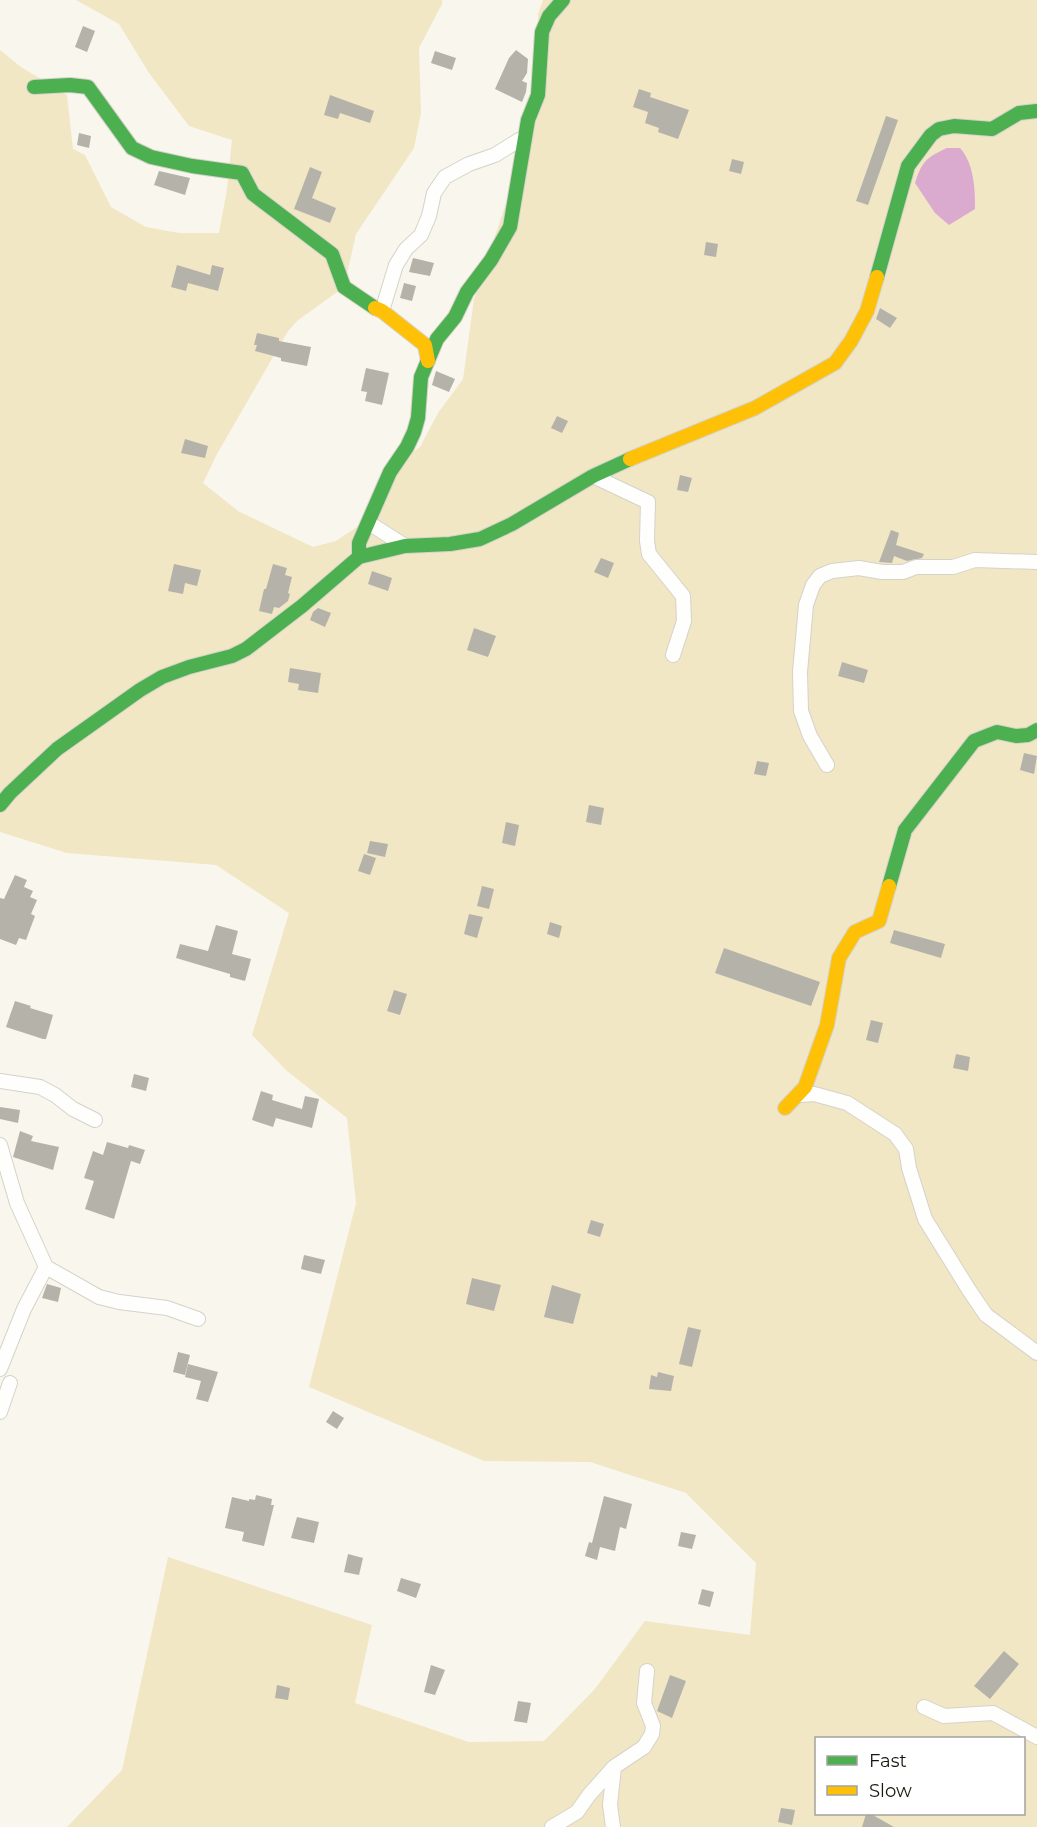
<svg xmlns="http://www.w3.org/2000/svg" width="1037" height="1827" font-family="Montserrat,sans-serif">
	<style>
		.green { fill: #f1e7c5; fill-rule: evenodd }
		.water { fill: #daaacf }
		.building { fill: #b5b2aa }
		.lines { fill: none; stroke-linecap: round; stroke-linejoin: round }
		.street-casing { stroke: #d5d2ca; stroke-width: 16 }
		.fast-casing { stroke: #d5d2ca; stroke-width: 16 }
		.slow-casing { stroke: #d5d2ca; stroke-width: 16 }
		.street { stroke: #fefefc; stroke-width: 14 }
		.fast { stroke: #4caf50; stroke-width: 14 }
		.slow { stroke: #ffc107; stroke-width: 14 }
	</style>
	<rect width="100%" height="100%" fill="#f9f6ed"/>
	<path class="green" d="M76 0H442V4L419 48 421 113 414 148 356 234 344 287 297 321 288 331 217 454 203 483 238 511 313 547 336 541 366 521 409 455 420 447 438 413 463 379 474 299 512 185 540 54 538 14 543 0H1037V1827H67L122 1770 168 1557 372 1625 355 1703 469 1742 544 1741 594 1690 645 1621 750 1635 756 1563 686 1493 590 1462 484 1461 309 1387 356 1203 347 1118 287 1071 252 1035 289 913 216 865 67 853 0 832V50L21 67 67 95 73 149 85 155 111 207 146 227 179 233H219L227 189 232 140 189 126 149 73 119 24ZM816 1738H1024V1814H816Z"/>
	<path class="water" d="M947 148H960C974 164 975 188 975 209L949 225 935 213 915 183C922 161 926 158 947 148Z"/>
	<path class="building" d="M83 26 95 31 87 52 75 47Z
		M516 50 528 59 527 73 522 81 527 83 526 92 522 102 495 89 509 58Z
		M435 51 456 58 452 70 431 63Z
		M639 89 651 93 650 97 689 110 678 139 658 132 659 128 645 123 648 112 633 107Z
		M330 95 374 111 370 123 340 113 338 119 324 115Z
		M886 116 898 120 868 205 856 201Z
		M79 133 91 136 89 148 77 145Z
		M732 159 744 162 741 174 729 171Z
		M310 167 322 172 312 198 336 208 330 223 294 209Z
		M159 171 190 178 185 195 154 185Z
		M706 242 718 244 716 257 704 255Z
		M413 258 434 263 430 276 409 272Z
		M177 265 210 275 212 265 224 268 218 291 188 283 186 291 171 287Z
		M404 283 416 286 412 301 400 298Z
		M880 308 897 318 890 328 876 319Z
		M257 333 279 338V341L311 347 307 366 281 361V358L255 351 257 345H254Z
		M366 368 389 373 382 405 365 401 367 392 361 391Z
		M436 371 455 379 449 392 432 385Z
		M557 416 568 421 562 433 551 428Z
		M185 439 208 446 205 458 181 453Z
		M680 475 692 478 688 492 677 490Z
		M891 530 899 533 896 545 924 554 922 558 907 561 894 556 892 563 879 562Z
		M601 558 614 563 608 578 594 572Z
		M174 564 201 570 197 586 185 583 183 594 168 591Z
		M273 564 287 568 285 575 292 577 288 593 290 594 288 601 279 608 274 607 272 614 259 611 264 589H266Z
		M372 571 392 578 388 591 368 584Z
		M318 608 331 613 325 627 310 620 313 612Z
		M474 628 496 636 488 657 467 650Z
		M842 662 868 670 864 683 838 676Z
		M290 668 321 673 318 693 298 690 299 684 288 682Z
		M1024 753 1037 756 1034 774 1020 770Z
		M757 761 769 763 766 776 754 774Z
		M589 805 604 808 601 825 586 822Z
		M506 822 519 825 515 846 502 843Z
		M370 841 388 844 385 857 367 853Z
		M364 854 376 858 370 875 358 871Z
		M15 875 27 880 24 887 33 891 30 897 37 900 31 914 35 916 26 940 19 938 16 945 0 939V898L4 899Z
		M482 886 494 889 489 909 477 906Z
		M469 914 483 917 477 938 464 934Z
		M550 922 562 926 559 938 547 934Z
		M216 925 238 931 232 954 251 959 245 981 230 977V974L176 958 180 944 208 951Z
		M894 930 945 944 941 958 890 943Z
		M724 948 820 982 811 1006 715 973Z
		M394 990 407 994 400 1015 387 1011Z
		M15 1001 31 1006 30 1008 53 1015 46 1039H43L6 1027Z
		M871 1020 883 1023 878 1043 866 1040Z
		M956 1054 970 1057 968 1071 953 1068Z
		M134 1074 149 1078 146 1091 131 1087Z
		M261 1091 273 1095 272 1100 302 1109 305 1096 319 1099 312 1128 276 1118 273 1127 252 1120Z
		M0 1107 20 1110 18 1123 0 1119Z
		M20 1131 33 1136 31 1141 59 1147 53 1170 13 1157Z
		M107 1142 128 1148 129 1145 145 1150 140 1164 131 1161 114 1219 85 1209 94 1181 84 1178 93 1151 103 1155Z
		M591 1220 604 1224 600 1237 587 1233Z
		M304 1255 325 1260 321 1274 301 1269Z
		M472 1278 501 1285 494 1311 466 1304Z
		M47 1284 61 1288 58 1302 42 1298Z
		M552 1285 581 1294 573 1324 544 1317Z
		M688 1327 701 1330 692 1367 679 1364Z
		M178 1352 190 1355 185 1375 173 1372Z
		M188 1364 218 1372 208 1402 196 1399 201 1381 185 1377Z
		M658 1372 674 1376 671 1391 649 1389 651 1375 657 1377Z
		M333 1411 344 1418 337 1429 326 1422Z
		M256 1495 272 1499 271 1505H274L264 1546 242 1541 244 1532 225 1528 232 1497 249 1501V1499L255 1500Z
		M604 1496 632 1504 626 1529 620 1527 615 1551 600 1547 597 1560 585 1556 589 1542 592 1543Z
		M297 1517 319 1522 314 1543 291 1538Z
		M681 1532 696 1535 692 1549 678 1546Z
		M348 1554 363 1558 359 1575 344 1572Z
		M401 1578 421 1584 416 1598 397 1591Z
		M702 1589 714 1592 710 1607 698 1604Z
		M1004 1651 1019 1664 990 1699 974 1686Z
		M431 1665 445 1670 435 1695 424 1692Z
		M670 1675 686 1681 672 1718 657 1711Z
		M277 1685 290 1688 288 1700 275 1698Z
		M518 1701 531 1703 527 1723 514 1721Z
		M781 1808 795 1810 792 1825 778 1822Z
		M866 1814H871L894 1827H862Z"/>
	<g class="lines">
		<g class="street-casing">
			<path id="street" d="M382 311 396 265 406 249 421 235 429 216 434 193 445 177 469 164 495 155 519 140
				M593 476 648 502 647 541 649 554 683 596 684 621 673 655
				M369 523 405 546
				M827 765 810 736 801 711 800 672 806 605 813 585 820 576 832 571 859 568 882 572H903L916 567H953L975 560 1037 562
				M0 1081 40 1087 55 1095 73 1109 95 1120
				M801 1095 814 1094 847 1103 895 1134 906 1149 909 1168 925 1219 969 1290 986 1315 1037 1353
				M0 1145 17 1203 46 1267 99 1297 119 1302 167 1308 198 1319
				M0 1369 24 1309 46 1267
				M0 1412 10 1383
				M924 1707 944 1716 993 1713 1037 1737
				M552 1827 577 1812 589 1795 614 1767 644 1747 652 1734 653 1726 644 1703 647 1671
				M613 1827 610 1805 614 1767"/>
		</g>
		<g class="fast-casing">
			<path id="fast" d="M34 87 70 85 88 87 132 148 151 157 192 166 242 173 253 194 332 254 344 287 375 308
				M877 277 908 166 931 135 939 129 954 126 992 129 1019 113 1037 111
				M359 557V543L390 472 407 447 414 432 418 418 421 377 437 339 455 317 467 292 491 260 510 227 528 120 538 95 542 32 549 16 563 0
				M0 805 10 793 57 749 140 690 162 677 189 667 232 656 246 649 302 606 359 557 405 546 450 544 480 539 512 524 593 476 630 459
				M889 886 905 830 974 741 997 732 1016 736 1028 735 1037 730"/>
		</g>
		<g class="slow-casing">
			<path id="slow" d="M375 308 382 311 425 345 428 361
				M630 459 755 408 835 363 851 341 867 311 877 277
				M785 1108 805 1087 827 1025 839 958 855 932 879 921 889 886"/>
		</g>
		<use href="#street" class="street"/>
		<use href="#fast" class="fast"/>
		<use href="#slow" class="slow"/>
	</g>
	<rect x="815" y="1737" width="210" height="78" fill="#ffffff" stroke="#a3a29f" stroke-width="1.5"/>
	<rect x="827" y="1756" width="30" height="9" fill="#4caf50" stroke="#a3a29f" stroke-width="1.5"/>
	<text x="869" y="1767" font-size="18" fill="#19170e">Fast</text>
	<rect x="827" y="1786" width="30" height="9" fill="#ffc107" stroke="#a3a29f" stroke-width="1.5"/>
	<text x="869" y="1797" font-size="18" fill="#19170e">Slow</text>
</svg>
